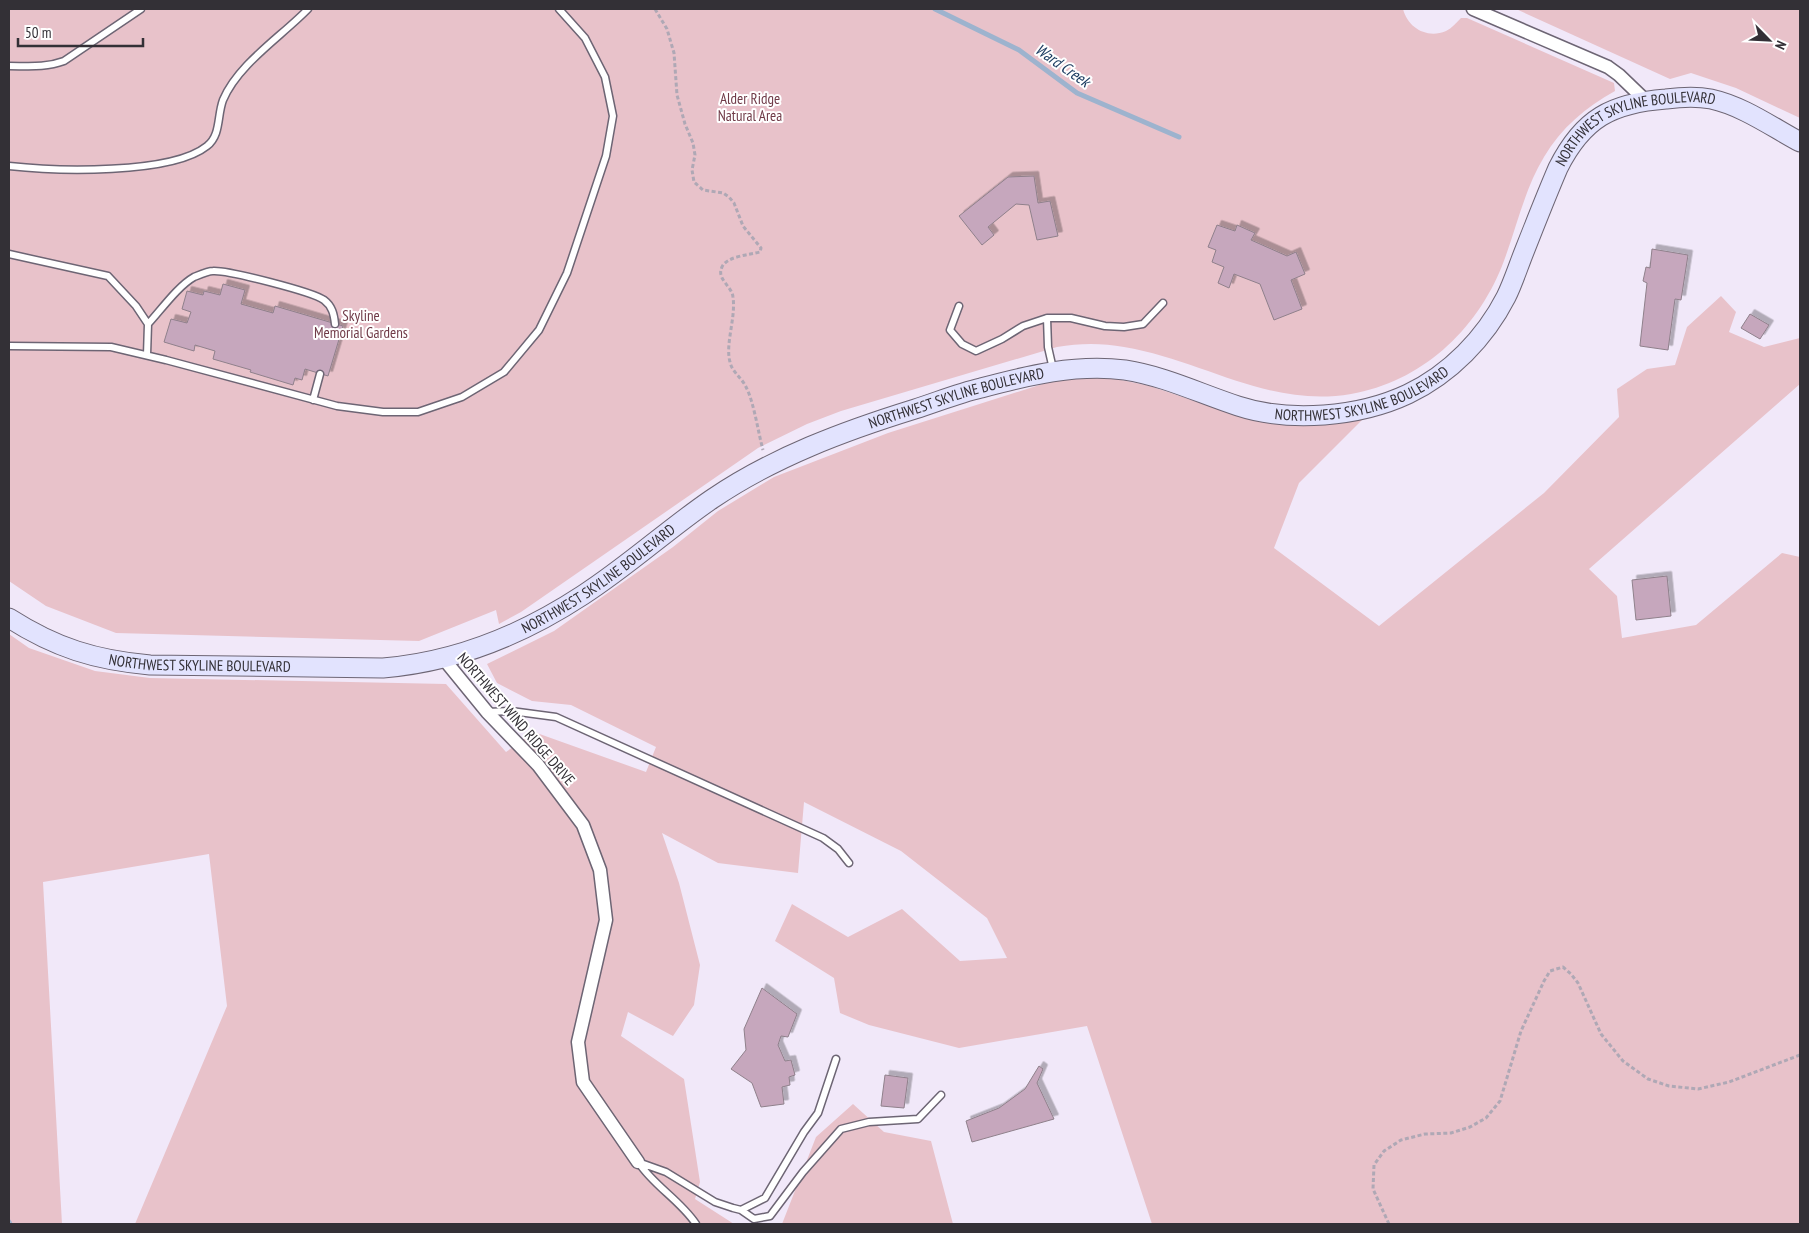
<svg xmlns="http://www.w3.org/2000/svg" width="1809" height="1233" font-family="'PT Sans Narrow',sans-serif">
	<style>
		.green { fill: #e8c2ca }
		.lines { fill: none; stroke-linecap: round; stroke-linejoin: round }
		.stream { stroke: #9db3ce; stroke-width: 5 }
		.building { fill: #c6a7bd; stroke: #8f808b; filter: url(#shadow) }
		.lane-casing { stroke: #6d6574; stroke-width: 9 }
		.street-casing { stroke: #6d6574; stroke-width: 15 }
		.secondary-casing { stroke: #6d6574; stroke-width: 21 }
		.path { stroke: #afa8b5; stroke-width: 3; stroke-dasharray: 4 2.5; stroke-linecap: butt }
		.lane { stroke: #fff; stroke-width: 6 }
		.street { stroke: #fff; stroke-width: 12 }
		.secondary { stroke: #e2e3fe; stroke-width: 19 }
		.labels { text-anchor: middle; stroke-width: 4; stroke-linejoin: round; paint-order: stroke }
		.park-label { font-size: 15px; fill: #703b48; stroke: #fff }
		.street-label { font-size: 15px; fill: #333036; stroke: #fff }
		.water-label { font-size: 16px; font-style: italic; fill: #193a5f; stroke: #fff }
	</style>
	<defs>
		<filter id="shadow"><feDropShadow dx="4.5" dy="-4.5" stdDeviation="0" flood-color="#0004"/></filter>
	</defs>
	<rect width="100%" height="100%" fill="#f1e8f9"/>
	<path class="green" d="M9 9H1403C1408 28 1427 39 1446 31 1452 28 1456 23 1461 18H1467L1614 83 1615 91C1586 107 1561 128 1544 157 1524 190 1516 230 1502 266 1476 331 1421 382 1351 394 1268 408 1203 360 1124 347 1102 343 1080 343 1057 347L841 411 807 424 758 448 521 612 499 624 496 610 419 641 116 633 46 606 9 581Z
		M1516 9H1800V118L1736 88 1691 73 1670 79Z
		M1721 296 1736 312 1729 332 1764 347 1800 338V384L1589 569 1617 596 1622 638 1696 625 1782 553 1800 557V1224H1152L1087 1026 959 1048 869 1025 840 1013 834 978 775 941 792 904 848 937 902 909 960 961 1007 958 987 918 901 851 804 802 798 873 718 863 662 833 679 883 700 965 694 1005 673 1036 628 1012 621 1036 684 1079 700 1182 695 1199 734 1224H135L227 1006 209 854 43 882 62 1224H9V634L29 648 95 671 150 678 446 684 506 752 534 732 646 772 656 747 571 705 532 701 497 683 487 664 554 631 673 547 718 511 774 477 888 433 1055 380 1107 377 1150 386 1242 417 1291 424 1365 417 1299 483 1274 548 1379 626 1544 493 1619 417 1617 389 1647 369 1675 365 1687 327Z
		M853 1104 884 1132 931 1141 953 1224H782L816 1137Z"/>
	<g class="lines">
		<path class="stream" d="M935 9 1019 50 1077 93 1179 137
			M9 1222 10 1224"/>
	</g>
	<path class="building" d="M1034 176 1038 203 1050 201 1058 236 1037 240 1029 205 1016 204 988 227 994 235 982 245 959 216 1008 177Z
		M1217 225 1235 231 1237 225 1255 233 1251 240 1287 256 1296 252 1305 274 1291 280 1302 309 1274 320 1260 284 1234 274 1229 288 1218 283 1224 267 1212 262 1216 250 1208 247Z
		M1652 249 1688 255 1681 300 1675 299 1668 350 1640 346V345L1647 283 1643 281 1646 267 1650 268Z
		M223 284 245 290 241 304 273 313 275 306 343 326 328 376 305 369 302 380 295 378 293 385 250 372 251 370 213 359 215 351 195 345 194 351 164 342 171 319 187 323 191 312 182 309 187 291 203 295 204 291 220 295Z
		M1750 314 1769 325 1760 339 1741 328Z
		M1667 576 1671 616 1636 620 1632 580Z
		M762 988 797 1014 788 1037 781 1036 778 1045 785 1061 791 1060 795 1075 789 1077 790 1085 782 1087 784 1104 761 1107 752 1083 731 1069 746 1050 744 1029Z
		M1039 1066 1043 1069 1037 1083 1054 1119 972 1142 966 1121 999 1108 1025 1089Z
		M885 1075 908 1078 904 1108 881 1106Z"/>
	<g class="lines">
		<g class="lane-casing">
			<path id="lane" d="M9 66C28 66 45 68 64 61L141 9
				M9 166C55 171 171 175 207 146 221 135 217 116 223 100 238 64 282 36 308 9
				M9 254 108 276 136 306 148 324 147 355
				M959 306 950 330 962 344 976 351 1002 339 1023 326 1047 318H1071L1105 326 1124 327 1143 324 1163 303
				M1047 318 1048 347 1053 369
				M148 324C161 310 178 286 194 277 199 275 208 271 213 271 228 270 313 292 324 300 332 306 334 314 335 324
				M9 346 111 347 166 360 337 406 383 412H418L462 397 504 372 539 330 567 273 606 156 613 116 605 77 585 38 559 9
				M313 400 320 374
				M488 712 511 711 556 717 823 838 838 849 849 863
				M638 1162 666 1172 715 1202 733 1208 741 1210 765 1198 804 1132 818 1113 836 1059
				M639 1163C654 1186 680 1200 696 1224
				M741 1210 754 1219 770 1216 803 1172 841 1129 869 1122 918 1119 941 1095"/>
		</g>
		<g class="street-casing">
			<path id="street" d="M1473 9 1608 67 1619 75 1645 100
				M443 658 487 712 538 765 583 825 600 870 606 920 578 1042 583 1082 638 1162"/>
		</g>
		<g class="secondary-casing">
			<g id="secondary">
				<path id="s1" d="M9 618C56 648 95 660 150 665L383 668C456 662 522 635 583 595 628 566 668 529 712 499 774 457 844 431 915 409 937 402 959 393 981 388 1029 375 1076 364 1125 370 1164 376 1201 394 1238 406 1290 423 1359 417 1408 394 1450 374 1485 338 1506 297 1513 283 1518 267 1524 252 1535 224 1546 196 1558 168 1583 118 1612 103 1666 99 1681 97 1696 96 1711 99 1743 106 1772 127 1800 142"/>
			</g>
		</g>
		<path class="path" d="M655 9 667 29 674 53 677 95 685 124 693 143 695 155 692 170 694 182 703 190 723 193 729 197 734 203 743 226 761 248 760 252C749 255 727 256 722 267 716 279 732 286 733 297 736 318 725 344 730 362 732 372 742 378 746 387 754 402 758 432 763 450
			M1389 1224 1373 1189 1374 1165 1384 1151 1401 1140 1425 1134 1451 1133 1470 1127 1486 1118 1500 1101 1521 1031 1544 981 1550 971 1563 967 1571 974 1578 983 1601 1034 1623 1061 1648 1079 1669 1086 1698 1089 1729 1082 1800 1055"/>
		<use href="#lane" class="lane"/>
		<use href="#street" class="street"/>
		<use href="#secondary" class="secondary"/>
	</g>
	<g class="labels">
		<g class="park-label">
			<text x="750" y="104">Alder Ridge<tspan x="750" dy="17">Natural Area</tspan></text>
			<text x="361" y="321">Skyline<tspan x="361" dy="17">Memorial Gardens</tspan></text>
		</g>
		<g class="street-label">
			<text dy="5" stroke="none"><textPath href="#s1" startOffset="1864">NORTHWEST SKYLINE BOULEVARD</textPath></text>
			<text dy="5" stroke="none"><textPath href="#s1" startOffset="1445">NORTHWEST SKYLINE BOULEVARD</textPath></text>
			<text dy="5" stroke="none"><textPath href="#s1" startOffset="1025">NORTHWEST SKYLINE BOULEVARD</textPath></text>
			<text dy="5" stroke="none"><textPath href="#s1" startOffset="620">NORTHWEST SKYLINE BOULEVARD</textPath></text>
			<text dy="5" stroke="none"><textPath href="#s1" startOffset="200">NORTHWEST SKYLINE BOULEVARD</textPath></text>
			<text transform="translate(516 719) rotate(49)" y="5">NORTHWEST WIND RIDGE DRIVE</text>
		</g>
		<g class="water-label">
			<text transform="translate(1063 65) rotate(35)" y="6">Ward Creek</text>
		</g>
	</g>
	<rect width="1809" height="1233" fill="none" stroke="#333036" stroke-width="20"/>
	<g transform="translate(1769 40) rotate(114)" stroke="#ffffff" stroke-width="4" paint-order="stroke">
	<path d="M0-4L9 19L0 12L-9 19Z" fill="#333036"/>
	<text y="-8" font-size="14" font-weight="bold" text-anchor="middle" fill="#333036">N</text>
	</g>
	<path d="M18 38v8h125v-8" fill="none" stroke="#333036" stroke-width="2.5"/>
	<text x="25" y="38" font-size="15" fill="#333036" stroke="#ffffff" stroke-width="4" paint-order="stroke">50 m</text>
</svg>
